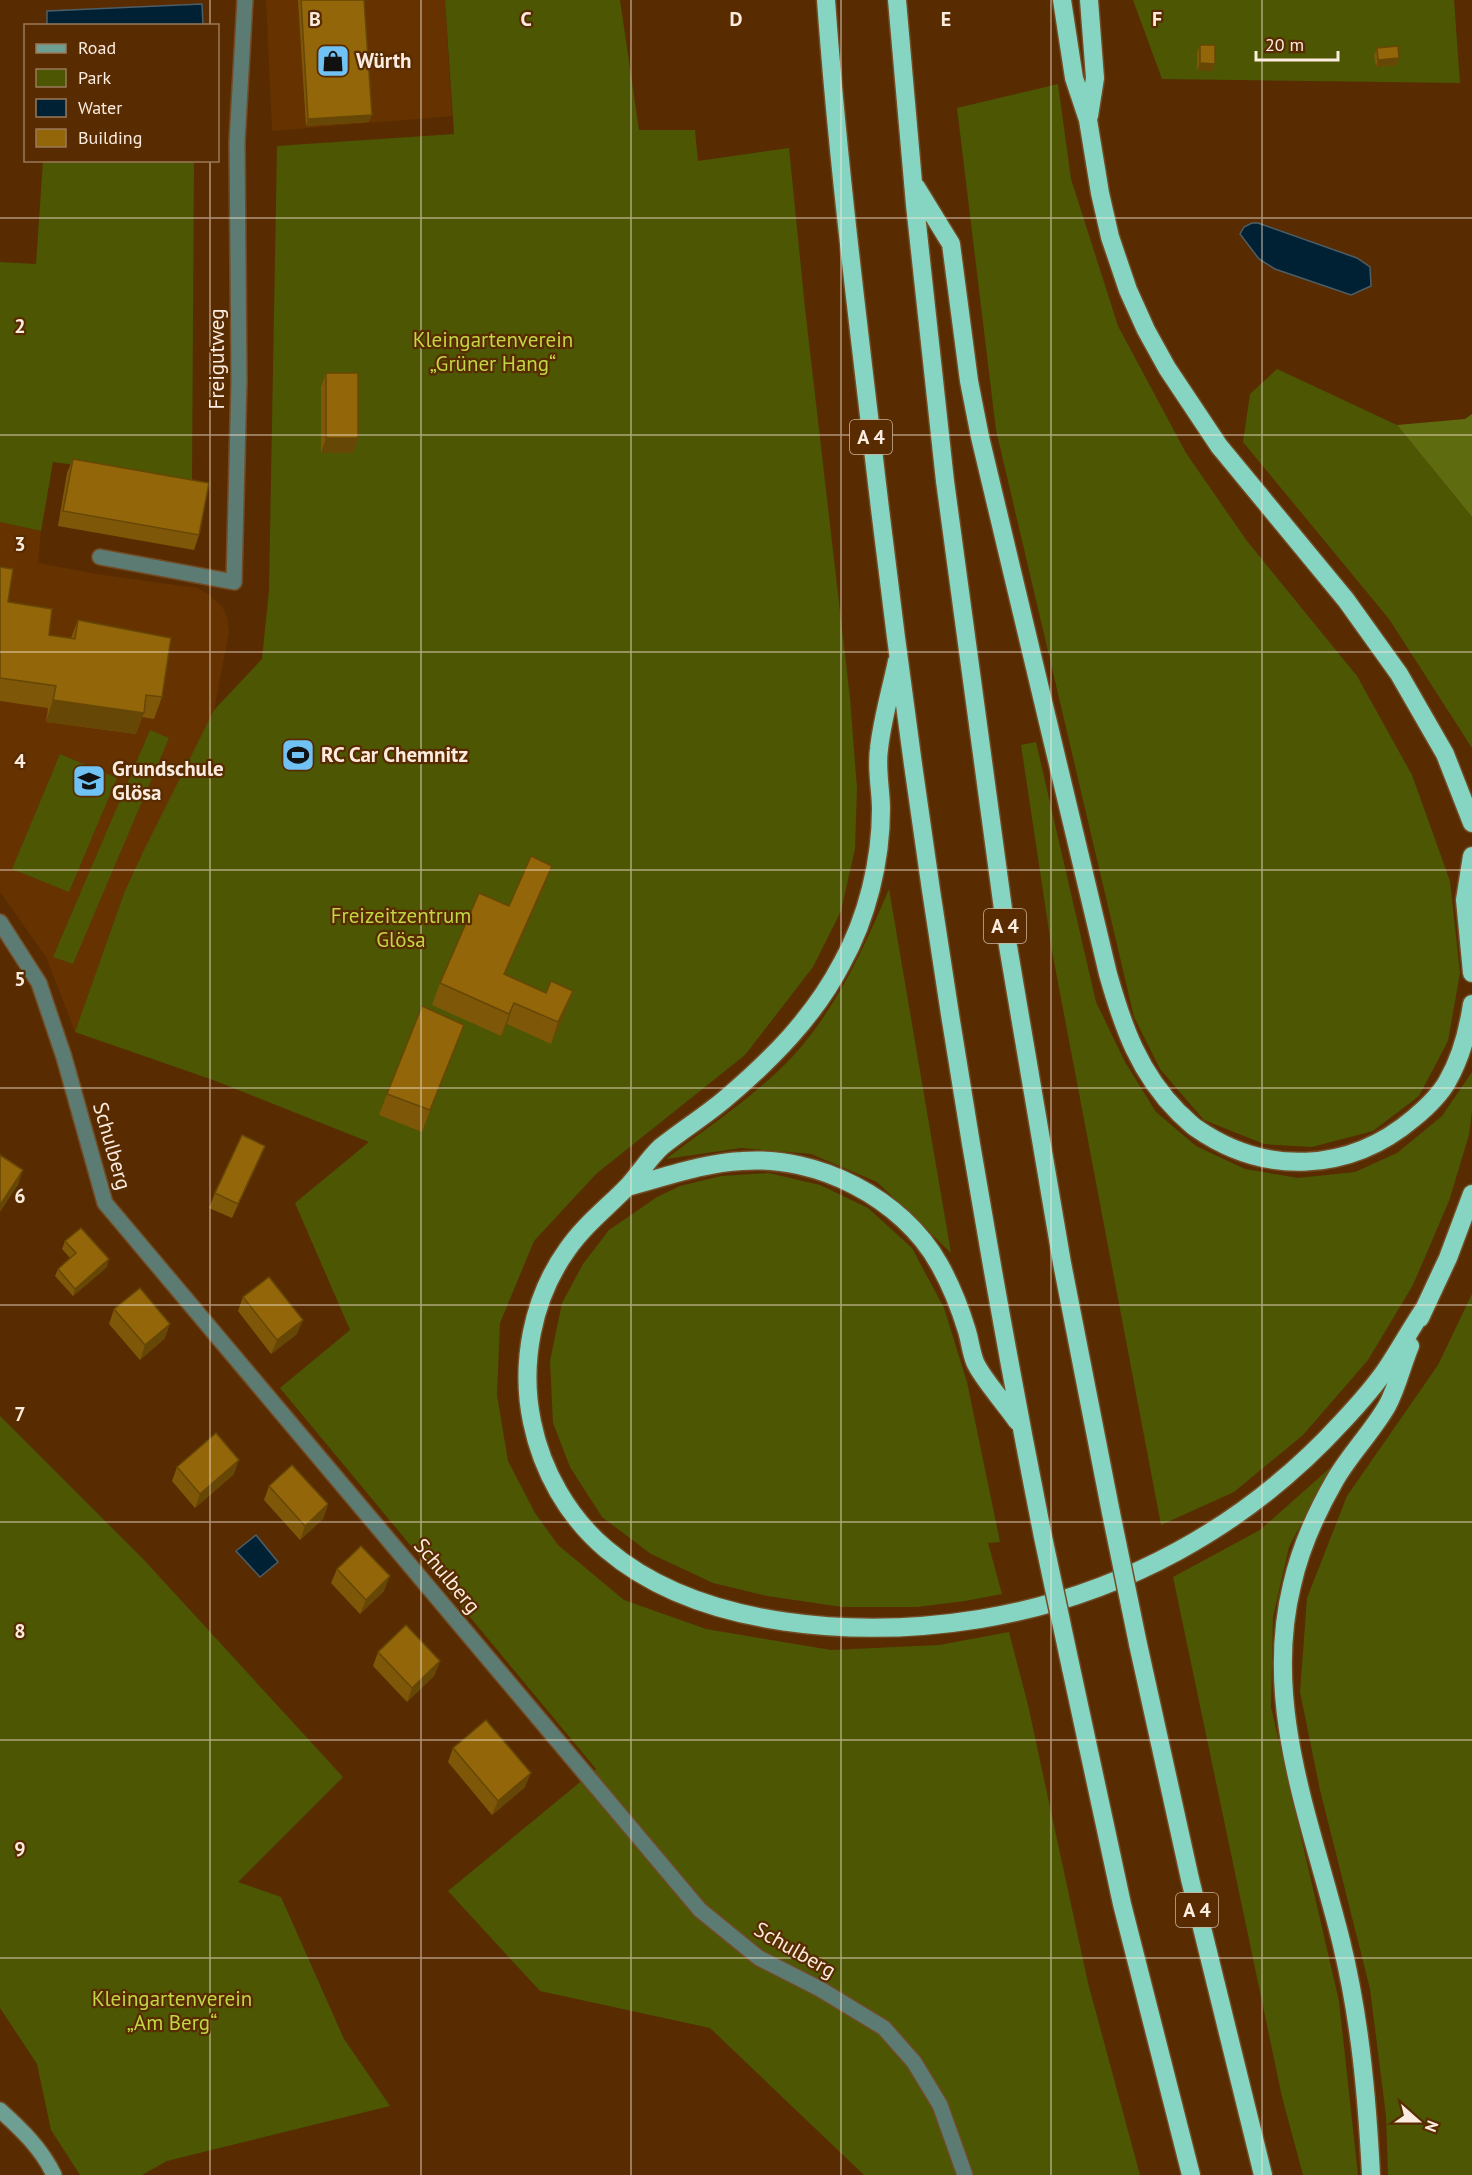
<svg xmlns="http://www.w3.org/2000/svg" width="1472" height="2175" font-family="'PT Sans',sans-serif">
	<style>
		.built { fill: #653200 }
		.green { fill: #4c5603 }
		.forest { fill: #5f6b0f }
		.water { fill: #002134; stroke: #4c5e67; stroke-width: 1.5 }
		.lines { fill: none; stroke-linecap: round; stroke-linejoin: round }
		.street-casing { stroke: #724b24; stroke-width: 18 }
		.secondary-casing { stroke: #724b24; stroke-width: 18 }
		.highway-casing { stroke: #724b24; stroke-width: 21 }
		.street { stroke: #5c7b73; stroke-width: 15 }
		.secondary { stroke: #6e9f93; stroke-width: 15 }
		.highway { stroke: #86d5c2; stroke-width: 18 }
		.highway-bridge-casing { stroke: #724b24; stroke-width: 21; stroke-linecap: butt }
		.highway-bridge { stroke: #86d5c2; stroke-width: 18 }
		.wall { fill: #7e5808 }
		.shaded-wall { fill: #664706 }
		.building { fill: #926609; stroke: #664706; stroke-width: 1.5 }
		.grid { fill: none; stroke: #fcebdf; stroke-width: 1.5; stroke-opacity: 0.55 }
		.labels { text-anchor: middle; stroke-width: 4.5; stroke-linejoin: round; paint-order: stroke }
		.shield { fill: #582c00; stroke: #cbb29c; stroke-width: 1.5 }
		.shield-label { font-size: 20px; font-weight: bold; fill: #fcebdf }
		.poi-label { font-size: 21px; font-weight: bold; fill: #fcebdf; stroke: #582c00; text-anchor: start }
		.park-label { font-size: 21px; fill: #c0d644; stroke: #582c00 }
		.street-label { font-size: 21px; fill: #fcebdf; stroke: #582c00 }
		.grid-label { font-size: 20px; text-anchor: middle; font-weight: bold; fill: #fcebdf; stroke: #582c00; stroke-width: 4.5; stroke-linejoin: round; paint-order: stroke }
	</style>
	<rect width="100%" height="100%" fill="#582c00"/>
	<path class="built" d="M266 0H445L452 116 272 131Z
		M0 522 41 531 38 563 97 574 197 588 208 594 222 606 227 617 229 632 214 710 124 893 75 1032 46 957 0 892Z"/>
	<path class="green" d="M445 0H620L639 130H695L698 161 789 148 805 308 850 698 857 788 855 849 841 911 813 967 745 1055 596 1174 534 1241 500 1323 497 1395 508 1461 535 1513 558 1545 624 1600 706 1629 831 1650 939 1645 1009 1632 1028 1705 1088 1983 1140 2175H864L710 2028 540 1991 448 1891 596 1769 280 1388 350 1330 295 1203 369 1142 213 1080 75 1032 124 893 143 852 214 710 262 659 269 590 277 146 454 134Z
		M1133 0H1454L1460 83 1162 79Z
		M1058 84 1071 179 1118 326 1186 453 1247 541 1357 676 1412 775 1450 881 1460 973 1448 1041 1419 1096 1373 1131 1312 1147 1264 1144 1204 1120 1160 1069 1134 1017 996 430 957 108Z
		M43 161H194L192 481 53 462 41 531 0 522V262L36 264Z
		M1277 369 1397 425 1472 517V748L1389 619 1243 442 1250 394Z
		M150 730 169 738 73 964 53 957Z
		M1036 742 1096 1002 1125 1062 1156 1112 1196 1146 1245 1169 1298 1178 1355 1172 1397 1153 1442 1116 1472 1072V1111L1469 1135 1449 1201 1413 1285 1368 1360 1303 1435 1234 1492 1161 1525 1052 951 1021 745Z
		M60 754 117 778 69 892 12 869Z
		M889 889 951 1253 877 1182 811 1154 741 1148 666 1159C709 1126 757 1095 794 1055 837 1007 864 948 889 889Z
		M769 1173 820 1185 868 1208 912 1248 944 1308 967 1382 1000 1542 988 1543 1002 1594 965 1601 917 1607H842L767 1596 713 1583 651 1554 602 1517 570 1467 553 1423 550 1361 562 1303 583 1264 609 1230 657 1197 680 1186 721 1176Z
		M1472 1294V2175H1388L1386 2116 1370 1989 1320 1790 1300 1692 1307 1598 1347 1496 1438 1365Z
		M0 1416 145 1561 343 1777 238 1882 281 1897 344 2039 390 2106 167 2161 142 2175H80L51 2130 37 2064 0 2008Z
		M1331 1467 1289 1547 1273 1617 1271 1707 1339 2001 1358 2175H1303L1282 2097 1173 1577 1260 1530Z"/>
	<path class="forest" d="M1472 414V517L1397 425 1465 419Z"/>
	<path class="water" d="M202 4 203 25H47V11Z
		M1252 223H1258L1357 258 1370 267 1371 286 1351 295 1275 269 1259 259 1240 234 1244 227Z
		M256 1535 278 1562 260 1577 236 1551Z"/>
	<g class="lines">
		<g class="street-casing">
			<path id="street" d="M100 557 234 582 239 380 237 142 245 0
				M0 922 39 983 64 1057 105 1203 700 1910 759 1958 820 1989 884 2028 914 2062 940 2105 965 2175"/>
		</g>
		<g class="secondary-casing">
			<path id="secondary" d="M0 2110C21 2129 42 2149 54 2175"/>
		</g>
		<g class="highway-casing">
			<path id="highway" d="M826 0C837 153 856 306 874 458 916 820 972 1180 1043 1537
				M897 0 915 205 945 481 1008 946 1062 1263 1111 1513
				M1062 0 1074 78 1088 120 1100 193 1110 237 1128 290 1146 330 1167 368 1219 446 1346 600 1399 674 1445 754 1472 823
				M1089 116 1095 78 1089 0
				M916 187 951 244 969 381 980 437 1108 974C1123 1027 1139 1073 1179 1113 1185 1118 1190 1124 1196 1128 1265 1176 1349 1173 1414 1118 1426 1108 1439 1096 1447 1082 1461 1058 1468 1031 1472 1004
				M897 661C891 690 882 720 879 749 876 769 881 790 881 809 881 861 867 918 842 963 814 1017 771 1060 725 1099 705 1116 682 1130 661 1147 649 1158 640 1173 629 1185 608 1207 584 1225 567 1250 532 1299 520 1364 532 1422 542 1471 568 1517 606 1549 701 1630 862 1638 980 1619 1120 1596 1246 1527 1342 1422 1358 1405 1374 1387 1387 1368 1400 1349 1411 1328 1424 1309
				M1472 856 1465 900 1472 973
				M627 1187C665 1177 703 1163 742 1161 817 1155 902 1198 939 1264 951 1285 960 1308 967 1331 970 1341 971 1352 975 1362 981 1377 1007 1406 1017 1421
				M1420 1318 1448 1258 1472 1194
				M1138 1644 1190 1879 1263 2175
				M1071 1668 1122 1904 1191 2175
				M1371 2175C1367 2096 1360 2018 1341 1941 1312 1824 1262 1706 1292 1585 1300 1549 1316 1513 1335 1480 1350 1454 1372 1432 1387 1406 1397 1388 1402 1365 1410 1346"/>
		</g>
		<use href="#street" class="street"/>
		<use href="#secondary" class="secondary"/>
		<use href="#highway" class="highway"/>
		<g class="highway-bridge-casing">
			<path id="highway-bridge" d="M1111 1513 1138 1644
				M1043 1537 1071 1668"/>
		</g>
		<use href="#highway-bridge" class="highway-bridge"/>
	</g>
	<path class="wall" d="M298 0H364L369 122 306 126Z
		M1200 45 1215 64 1212 71H1197V53Z
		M1377 48 1397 65 1376 67 1374 56Z
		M326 373 358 438 353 453H321V387Z
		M73 459 199 535 194 550 58 526 67 473Z
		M0 567 8 602 49 635 71 638 78 620 162 697 154 719 142 717 136 734 46 722 48 708 0 701Z
		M544 887 505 974 546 993 573 991 565 1012 551 1044 507 1024 501 1036 432 1005 440 983 509 906Z
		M456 1046 422 1132 379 1115 387 1094Z
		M259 1160 232 1218 209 1208 215 1193Z
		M65 1241 107 1267 73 1296 55 1276 58 1269 70 1258 62 1249Z
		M243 1297 297 1334 271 1354 238 1311Z
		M114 1309 165 1338 140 1360 109 1324Z
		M177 1467 234 1474 195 1508 172 1481Z
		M269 1486 328 1504 323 1519 300 1540 264 1500Z
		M337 1569 384 1591 360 1614 331 1583Z
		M378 1652 440 1661 434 1676 407 1702 373 1666Z
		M453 1748 525 1787 492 1815 448 1762Z"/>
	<path class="shaded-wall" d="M1399 58 1397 65 1376 67 1378 60Z
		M1200 63 1215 64 1212 71H1197Z
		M372 115 369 122 306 126 308 119Z
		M326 438H358L353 453H321Z
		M53 700 144 713 136 734 46 722Z
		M552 866 544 887 496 995 504 974Z
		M573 991 565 1012 551 1044 558 1022Z
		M514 1003 507 1024 501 1036 509 1014Z
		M464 1025 456 1046 422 1132 430 1110Z
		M265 1146 259 1160 232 1218 238 1204Z
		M23 1170 18 1185 0 1212V1205Z
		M109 1259 107 1267 73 1296 75 1289Z
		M303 1320 297 1334 271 1354 277 1340Z
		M170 1324 165 1338 140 1360 145 1345Z
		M239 1460 234 1474 195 1508 200 1494Z
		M328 1504 323 1519 300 1540 305 1526Z
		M390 1576 384 1591 360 1614 366 1600Z
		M440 1661 434 1676 407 1702 412 1688Z
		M531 1773 525 1787 492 1815 498 1801Z"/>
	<path class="building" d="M301 0H364L372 115 308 119Z
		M1200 45H1215V64L1200 63Z
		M1398 46 1399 58 1378 60 1377 48Z
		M326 373H358V438H326Z
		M73 459 209 483 199 535 63 511Z
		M0 567 13 569 8 602 52 609 49 635 75 639 78 620 171 638 162 697 146 695 144 713 53 700 56 686 0 678Z
		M531 856 552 866 504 974 546 993 551 981 573 991 558 1022 514 1003 509 1014 440 983 479 893 509 906Z
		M422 1006 464 1025 430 1110 387 1094Z
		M242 1135 265 1146 238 1204 215 1193Z
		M0 1155 23 1170 0 1205Z
		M81 1228 109 1259 75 1289 58 1269 76 1253 65 1241Z
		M269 1277 303 1320 277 1340 243 1297Z
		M140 1288 170 1324 145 1345 114 1309Z
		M216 1433 239 1460 200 1494 177 1467Z
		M292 1465 328 1504 305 1526 269 1486Z
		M361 1546 390 1576 366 1600 337 1569Z
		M406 1625 440 1661 412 1688 378 1652Z
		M486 1720 531 1773 498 1801 453 1748Z"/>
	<path class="grid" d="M210 0V26M421 0V2175M631 0V2175M841 0V2175M1051 0V2175M1262 0V2175M210 160V2175M0 218H1472M0 435H1472M0 652H1472M0 870H1472M0 1088H1472M0 1305H1472M0 1522H1472M0 1740H1472M0 1958H1472"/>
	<defs>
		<g id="shop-square" transform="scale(1.725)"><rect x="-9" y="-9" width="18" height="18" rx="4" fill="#70c2f4" stroke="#582c00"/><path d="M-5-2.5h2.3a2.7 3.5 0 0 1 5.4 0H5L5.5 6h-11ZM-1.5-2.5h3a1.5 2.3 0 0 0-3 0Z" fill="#111"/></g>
		<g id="stadium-square" transform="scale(1.725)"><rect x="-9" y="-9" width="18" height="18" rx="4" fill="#70c2f4" stroke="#582c00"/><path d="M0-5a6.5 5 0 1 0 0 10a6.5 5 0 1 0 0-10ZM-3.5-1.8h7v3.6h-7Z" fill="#111"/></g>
		<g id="school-square" transform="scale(1.725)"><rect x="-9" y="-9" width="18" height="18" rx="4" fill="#70c2f4" stroke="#582c00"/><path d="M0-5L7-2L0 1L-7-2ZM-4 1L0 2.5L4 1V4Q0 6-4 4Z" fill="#111"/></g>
	</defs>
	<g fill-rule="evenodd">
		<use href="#shop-square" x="333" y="61"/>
		<use href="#stadium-square" x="298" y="755"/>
		<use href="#school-square" x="89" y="781"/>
	</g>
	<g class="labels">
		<g class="shield">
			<rect x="850" y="420" width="42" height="34" rx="4.5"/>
			<rect x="984" y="909" width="42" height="34" rx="4.5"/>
			<rect x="1176" y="1893" width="42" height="34" rx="4.5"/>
		</g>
		<g class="shield-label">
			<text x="871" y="444">A 4</text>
			<text x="1005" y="933">A 4</text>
			<text x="1197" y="1917">A 4</text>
		</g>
		<g class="poi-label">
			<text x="356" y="68">Würth</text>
			<text x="321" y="762">RC Car Chemnitz</text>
			<text x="112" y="776">Grundschule<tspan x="112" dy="24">Glösa</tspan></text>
		</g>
		<g class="park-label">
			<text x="493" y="347">Kleingartenverein<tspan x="493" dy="24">„Grüner Hang“</tspan></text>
			<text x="401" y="923">Freizeitzentrum<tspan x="401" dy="24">Glösa</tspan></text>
			<text x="172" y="2006">Kleingartenverein<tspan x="172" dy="24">„Am Berg“</tspan></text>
		</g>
		<g class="street-label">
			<text transform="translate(217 359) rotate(-90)" y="7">Freigutweg</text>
			<text transform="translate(112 1146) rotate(74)" y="7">Schulberg</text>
			<text transform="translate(447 1576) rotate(50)" y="7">Schulberg</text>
			<text transform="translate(795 1950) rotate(30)" y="7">Schulberg</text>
		</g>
	</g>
	<g class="grid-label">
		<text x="315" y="26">B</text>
		<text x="526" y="26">C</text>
		<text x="736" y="26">D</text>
		<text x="946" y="26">E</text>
		<text x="1157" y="26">F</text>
		<text x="20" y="333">2</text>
		<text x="20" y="551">3</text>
		<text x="20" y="768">4</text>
		<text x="20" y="986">5</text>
		<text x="20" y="1203">6</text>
		<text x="20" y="1421">7</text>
		<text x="20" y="1638">8</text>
		<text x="20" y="1856">9</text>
	</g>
	<rect x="24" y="24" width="195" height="138" fill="#582c00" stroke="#9a7859" stroke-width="1.5"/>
	<rect x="36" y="44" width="30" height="9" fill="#6e9f93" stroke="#9a7859" stroke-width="1.5"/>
	<text x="78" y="54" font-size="18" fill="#fcebdf">Road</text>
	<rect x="36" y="69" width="30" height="18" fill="#4c5603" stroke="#9a7859" stroke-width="1.5"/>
	<text x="78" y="84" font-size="18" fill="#fcebdf">Park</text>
	<rect x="36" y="99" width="30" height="18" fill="#002134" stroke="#9a7859" stroke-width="1.5"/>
	<text x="78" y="114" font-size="18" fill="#fcebdf">Water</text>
	<rect x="36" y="129" width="30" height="18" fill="#926609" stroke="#9a7859" stroke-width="1.5"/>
	<text x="78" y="144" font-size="18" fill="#fcebdf">Building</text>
	<g transform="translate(1418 2121) rotate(111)" stroke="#582c00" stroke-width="4.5" paint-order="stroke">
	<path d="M0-4.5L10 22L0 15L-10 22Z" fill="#fcebdf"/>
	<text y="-9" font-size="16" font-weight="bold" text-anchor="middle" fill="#fcebdf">N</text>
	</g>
	<path d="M1256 51v9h82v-9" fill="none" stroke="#fcebdf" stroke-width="3"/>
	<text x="1265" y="51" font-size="18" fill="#fcebdf" stroke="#582c00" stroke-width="4.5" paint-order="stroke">20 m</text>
</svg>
